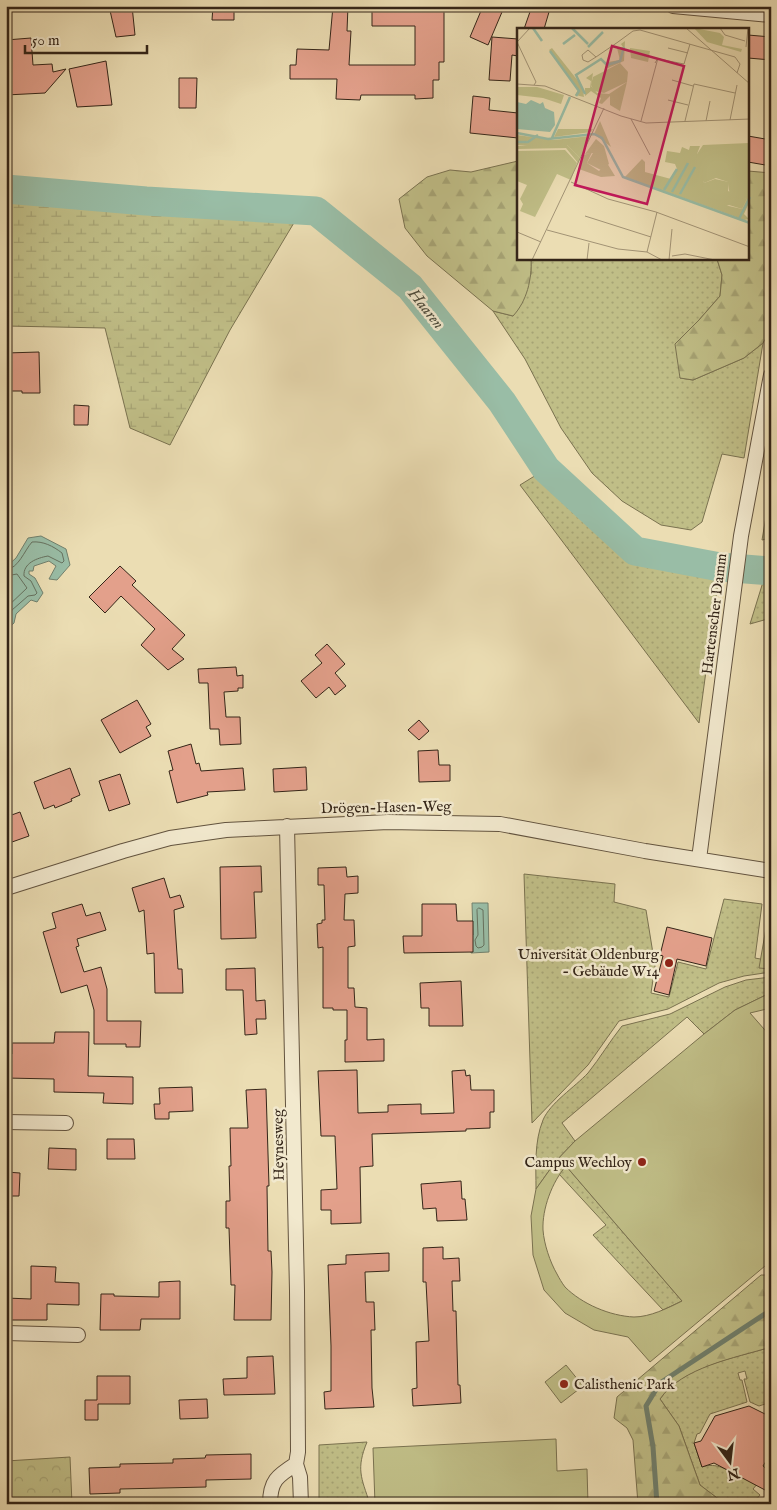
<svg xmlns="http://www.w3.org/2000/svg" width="777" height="1510" font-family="'IM FELL English',serif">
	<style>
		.grass { fill: url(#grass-dots); stroke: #7a7250 }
		.forest { fill: url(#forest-firs); stroke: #7a7250 }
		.wetland { fill: url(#wetland-marsh); stroke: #7a7250 }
		.park { fill: url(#park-crowns); stroke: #7a7250 }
		.pitch { fill: #c0be87; stroke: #7a7250; fill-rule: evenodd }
		.water { fill: #99bda6; stroke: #71806d }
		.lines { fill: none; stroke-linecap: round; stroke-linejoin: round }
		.shore { stroke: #66715f; stroke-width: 1 }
		.stream { stroke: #71806d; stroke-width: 5 }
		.river { stroke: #99bda6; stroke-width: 29 }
		.building { fill: #e3a08b; stroke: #342518 }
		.street-casing { stroke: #62533f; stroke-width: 16 }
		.street { stroke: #f2e9ce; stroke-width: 14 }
		.poi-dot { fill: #8f2418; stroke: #f2e9ce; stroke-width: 2 }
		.labels { text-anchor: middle; stroke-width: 5; stroke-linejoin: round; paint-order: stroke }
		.street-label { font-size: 15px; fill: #342518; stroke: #f2e9ce }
		.poi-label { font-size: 15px; fill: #342518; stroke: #f2e9ce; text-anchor: end }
		.water-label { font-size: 16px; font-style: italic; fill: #4d4b3c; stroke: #f2e9ce }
		.inset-river { fill: none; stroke: #99bda6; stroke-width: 2.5 }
		.inset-road { fill: none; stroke: #a29375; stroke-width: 1 }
		.view { fill: #c2185b; fill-opacity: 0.15; stroke: #c2185b; stroke-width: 2.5 }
		.inset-edge { fill: none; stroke: #342518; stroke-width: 2.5 }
	</style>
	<defs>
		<pattern id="grass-dots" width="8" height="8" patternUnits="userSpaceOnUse" patternTransform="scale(1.25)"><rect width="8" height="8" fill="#c0be87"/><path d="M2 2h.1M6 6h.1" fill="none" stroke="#a6a374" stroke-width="1.8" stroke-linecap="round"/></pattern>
		<pattern id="forest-firs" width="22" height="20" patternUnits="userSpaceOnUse" patternTransform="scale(1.25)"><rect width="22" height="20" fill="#c0be87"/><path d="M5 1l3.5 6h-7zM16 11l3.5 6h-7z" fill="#a6a374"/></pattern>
		<pattern id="wetland-marsh" width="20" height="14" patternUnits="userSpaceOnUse" patternTransform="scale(1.25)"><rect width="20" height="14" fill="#c0be87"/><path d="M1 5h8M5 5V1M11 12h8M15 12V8" fill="none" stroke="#a6a374"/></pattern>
		<pattern id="park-crowns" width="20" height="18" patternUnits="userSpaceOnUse" patternTransform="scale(1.25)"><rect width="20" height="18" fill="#c0be87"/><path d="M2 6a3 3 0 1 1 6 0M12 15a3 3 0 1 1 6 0" fill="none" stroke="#a6a374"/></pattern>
	</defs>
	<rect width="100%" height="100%" fill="#ebddb3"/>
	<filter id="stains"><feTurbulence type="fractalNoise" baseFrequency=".004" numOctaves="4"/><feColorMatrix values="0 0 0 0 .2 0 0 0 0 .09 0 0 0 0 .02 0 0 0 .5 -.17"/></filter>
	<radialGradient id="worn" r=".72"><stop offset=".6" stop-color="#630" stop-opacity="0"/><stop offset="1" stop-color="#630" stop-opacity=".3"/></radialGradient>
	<path class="grass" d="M531 259H717L722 275 720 296 699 320 680 378 693 380 744 358 763 343 744 458 722 454 702 522 691 530 661 525 622 501 592 473 561 428 525 359 493 311 513 316 531 274Z
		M546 469 635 551 720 567 699 723 520 485Z
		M771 581V618L750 624 763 582Z
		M524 874 615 884 614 902 646 910 655 966 651 993 669 997 678 962 706 969 724 899 762 904 755 958 771 961V972L744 976 719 983 668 1009 619 1021 588 1065 532 1123Z
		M771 977V995H766L735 1010 704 1034 687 1017 562 1123 575 1141 556 1161 536 1189C536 1167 534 1142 543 1120 550 1103 575 1087 588 1073 600 1058 610 1041 622 1026L670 1014 725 987 746 980Z
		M566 1166 682 1301 663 1310 593 1235 606 1225 559 1174Z
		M771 1347V1402L759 1406 750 1402 744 1379H747L745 1371 738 1373 740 1380H742L747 1402 710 1414 700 1433 697 1434 694 1443 702 1467C717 1462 727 1470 741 1477L771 1453V1473L768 1471 753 1489 760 1495 753 1504H725L700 1485 679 1426 660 1399C682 1366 735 1358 771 1347Z
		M367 1442C356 1469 361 1477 370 1504H319V1445Z"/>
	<path class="forest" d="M518 161V259H531C532 279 527 301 513 316L493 311 427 256 405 228 399 199 427 177 450 170 471 172Z
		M748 171 771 173V317L769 333 763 343 744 358 693 380 680 378 675 344 699 320 720 296 722 275 717 259H748Z
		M761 1275H771V1347C735 1358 682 1367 660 1399L679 1426 700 1485 725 1504H638L633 1440 627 1428 614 1418 617 1397Z"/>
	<path class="wetland" d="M6 186 301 211 230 330 170 445 130 428 105 328 6 326Z
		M771 487V538L762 540Z"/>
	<path class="park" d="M70 1457 72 1504H6V1461Z"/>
	<path class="pitch" d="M769 911H771V969L759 968Z
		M766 995H771V1008L750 1013 771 1037V1261L650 1362 628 1337 594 1330 565 1313 544 1290 533 1255 531 1216 536 1189 556 1161 575 1141 704 1034 735 1010ZM566 1166 682 1301C668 1308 650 1317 634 1317 610 1316 582 1304 565 1287 562 1283 559 1278 557 1274 550 1262 544 1244 543 1230 542 1209 552 1182 566 1166Z
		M566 1365 583 1386 561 1403 545 1382Z
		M556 1439 557 1471 587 1469 588 1504H375L373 1448Z"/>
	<path class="water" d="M41 536 66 549 70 565 57 580 49 579 56 566 49 561 34 566 33 571H29V574L35 578 43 593 37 602 31 600 16 614 14 623 6 631V567L16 558 28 538Z
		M472 903H488L489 952 471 953 470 936 473 935Z"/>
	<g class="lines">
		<path class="shore" d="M6 570C19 568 24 551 32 542 43 541 53 546 62 553L64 561 62 563 48 556C37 558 23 563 24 576L31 581 37 593 35 595 28 596 12 610 6 624
			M6 576 17 574 27 588 6 608
			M479 908 483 910 484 945 482 947 478 948 476 946 475 940 478 935 477 910Z"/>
		<path class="stream" d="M657 1504 653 1447 646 1406 660 1383 771 1310"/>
		<path class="river" d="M6 189 146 201 316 211 410 287 502 402 546 469 635 551 720 567 771 571"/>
	</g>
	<path class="building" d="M109 6H132L135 35 116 37Z
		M213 6H234V20H212Z
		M333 6H348L347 31H351L349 65H415V26H372V6H444V62H439V80H433V98L415 99V95H361L360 100 336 99 337 79H290V65H296L297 49 329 50Z
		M483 6H489L502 12 488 45 470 37Z
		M532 6 549 12 544 29H524Z
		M748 35 771 37V60L748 58Z
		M492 37 518 39V56L512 55 510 81 489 80Z
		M31 38 33 65 52 64 53 72 66 69 45 93 6 95V40Z
		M106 61 112 105 77 107 69 69Z
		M179 78H197L196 108H179Z
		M473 96 490 98 489 110 518 113V138L470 133Z
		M748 136 771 140V166L748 162Z
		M39 352 40 393H22V391H6V353Z
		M74 405 89 406 88 425H74Z
		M120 566 136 581 132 585 185 635 172 649 184 659 168 670 141 645 155 629 121 596 105 613 89 597Z
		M327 644 345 664 335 673 346 686 335 695 329 687 316 698 301 681 322 663 315 655Z
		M236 667 237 676 243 675V688H238V691L224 692 226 717H240L241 744 220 745 219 729H210L208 683H199L198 669Z
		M137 700 151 724 146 727 151 736 120 753 101 720Z
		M419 720 429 731 419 740 408 730Z
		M191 744 196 764 199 763 201 771 243 768 245 790 207 792 208 795 177 803 169 771 173 770 168 751Z
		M438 750 439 765H450V781L419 782 418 751Z
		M306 767 307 790 274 792 273 769Z
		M70 768 80 795 71 799 72 801 55 808 54 805 44 809 34 782Z
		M120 774 130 804 109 811 99 781Z
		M20 812 29 836 12 842 6 825V817Z
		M261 866 262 892H254L256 938 221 939 220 867Z
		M346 867 347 877 358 876V893L345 894 344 920H354L355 946 348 947V988H354L355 1007 367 1008V1040L384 1039V1061L345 1062V1040H347V1010H333V1008H323V947L318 948 317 924 322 923V920H325L324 885H318V868Z
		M164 878 170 898 180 895 184 907 174 910 178 969H182L183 993H155L154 953 147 954 144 910 139 912 132 888Z
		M82 904 86 916 100 912 106 930 77 939 79 946 76 947 84 972 101 967 107 989V1021H141L140 1047H126V1044H94V1010L87 985 61 993 43 932 56 928 52 913Z
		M422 904H456L457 921H473V952L404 953 403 936H422Z
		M667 927 712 938 706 966 677 959 669 995 654 991 663 956 660 955Z
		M255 968 256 1001 265 1000 266 1019H256L257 1034 245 1035 243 990H226V969Z
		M461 981 463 1026H429V1008H421L420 983Z
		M55 1032H89L88 1076 133 1077V1104L103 1103 104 1093 54 1092V1079L6 1078V1054H12V1043H54Z
		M357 1070 358 1113 388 1112V1105L421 1104V1114L454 1113 452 1071 465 1070 466 1076 470 1075 471 1090H494V1112H490V1128L466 1129V1131L372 1134 373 1166 360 1167 361 1223 331 1224V1210H321V1190L337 1189 335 1136H321L318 1071Z
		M192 1087 193 1111 169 1112V1119H155L154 1104H160L159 1088Z
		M266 1089 269 1186H267L268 1251H271L272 1272 271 1320H234L235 1285H231L229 1228H226V1201H230L229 1166H231L230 1128H248L246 1090Z
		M107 1139H134L135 1159H107Z
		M49 1148 76 1149V1170L48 1169Z
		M6 1172 20 1173 19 1196H6Z
		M461 1181 462 1199H465L467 1220 437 1221 436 1208 423 1209 421 1184Z
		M443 1247V1259L459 1258 460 1281H452L453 1311H456L458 1385H460L461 1403 413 1406 412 1389 417 1388 416 1342 429 1341 426 1282H423V1248Z
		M389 1253V1271L365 1272 366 1302H374L375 1330H371L372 1388 374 1407 325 1409 324 1392 331 1391V1346L328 1265 346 1264V1255Z
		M31 1266 56 1267 55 1282 79 1283V1305L47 1304V1320H6V1298L31 1299Z
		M180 1281V1319H141L140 1330H100L101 1294H114V1296L159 1297V1282Z
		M273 1356 275 1394 224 1395 223 1379 247 1378V1357Z
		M97 1376H130V1404H98V1420H85V1400H97Z
		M207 1399 208 1418 180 1419 179 1400Z
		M749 1406 771 1417V1453L763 1466 771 1473V1483L765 1490 714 1463 702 1467 694 1443 701 1441 715 1416Z
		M251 1454V1479L206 1480V1487L120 1489V1493L90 1494 89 1468 120 1467V1464L173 1463V1459L205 1458 206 1455Z"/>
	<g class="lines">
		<g class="street-casing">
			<path id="street" d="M673 6 771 15
				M287 826 297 1291 298 1452 296 1464 300 1477 301 1504
				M699 859 741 536 771 375
				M6 888 123 851 170 838 226 830 388 822 500 824 645 851 771 871
				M6 1122 66 1123
				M6 1333 78 1335
				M270 1504C270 1481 277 1476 296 1464"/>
		</g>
		<use href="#street" class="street"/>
	</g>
	<g class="poi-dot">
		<circle cx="669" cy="963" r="5"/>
		<circle cx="642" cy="1162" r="5"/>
		<circle cx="564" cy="1384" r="5"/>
	</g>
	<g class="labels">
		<g class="street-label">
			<text transform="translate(714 614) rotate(-83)" y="5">Hartenscher Damm</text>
			<text transform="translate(386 807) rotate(-1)" y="5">Drögen-Hasen-Weg</text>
			<text transform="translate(278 1145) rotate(-91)" y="5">Heynesweg</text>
		</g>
		<g class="poi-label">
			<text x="659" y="959">Universität Oldenburg<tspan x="659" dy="17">- Gebäude W14</tspan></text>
			<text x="632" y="1167">Campus Wechloy</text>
			<text x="574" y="1389" text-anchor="start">Calisthenic Park</text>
		</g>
		<g class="water-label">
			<text transform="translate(427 308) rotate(51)" y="6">Haaren</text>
		</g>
	</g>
	<g transform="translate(517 28)">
		<rect width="232" height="232" fill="#ebddb3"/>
		<path d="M177 0 203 5 207 9 205 17 225 21 224 24 190 14ZM76 45 74 58 80 65 92 66 110 54 103 83 93 77V68L85 76 82 75 84 70 74 63 68 68V60H73L74 53 69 50ZM0 59H20L47 67 44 76 26 70 0 67ZM83 93 94 119 77 106ZM41 101H76L74 104 37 109ZM79 111 87 118 92 136 84 142 70 135 76 125 68 126ZM173 118H183L180 126 187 155 198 151 212 154 211 163 230 171 225 181 212 177 200 182 147 163 160 141 158 136 148 134 150 123 163 125 165 119 172 122ZM48 122 60 135 54 152 40 146 18 189 3 183 6 176 3 171 10 157 0 153V123Z" fill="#c0be87"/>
		<path d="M108 13 107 33 91 40 88 39 91 34 103 32 100 20 106 19 104 16ZM232 115V175L227 186 232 191 227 192 200 182 203 176 225 181 230 171 213 169 211 154 199 150 187 155 179 136 180 126 186 117ZM75 124 70 135 82 143 90 135 98 148 84 149 62 141 67 127Z" fill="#c0be87"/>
		<path d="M0 107 37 112 73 108 63 130 50 117H0ZM125 131 128 134V144L154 151 147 163 178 174 107 150Z" fill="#c0be87"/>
		<path d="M35 20 65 58 67 69 58 67 61 62 32 22ZM50 117 63 130 61 135 49 120 0 121V118L10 117Z" fill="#c0be87"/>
		<path d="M113 20 133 23 131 34 114 30ZM103 35 111 44 110 54 87 65 77 63 74 57 76 49Z" fill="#c0be87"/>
		<path d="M14 72 23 76 26 74 28 80 37 84 38 97 33 104 0 101V74L9 76Z" fill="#99bda6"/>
		<path class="inset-river" d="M16 0 25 13M55 0 71 16M46 16 58 7M71 19 86 4M33 23 62 63 59 68M68 66 59 47 84 31 90 37 103 33 107 19M0 105 31 111 77 106 85 110 106 149 233 195M35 110 53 69M0 114H11L21 107M147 162 160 141M155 164 171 135M163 166 178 139M222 191 233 169"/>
		<path class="inset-road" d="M13 0 0 14 19 54 17 57M169 0 233 56M203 0 208 7 228 13M229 19 231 0M151 20 171 25M79 29 71 22 65 27 66 32 71 34 79 29 101 14 116 3 123 2 218 29 223 36 220 45M142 31 167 36 173 16M155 52 176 58M0 56 28 58 104 88 129 95 233 91M151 72 171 77M114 91 133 127M213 92 220 57M124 93 141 30 138 35M168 93 177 56 218 65M189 93 193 73M54 154 91 171 139 184 233 219M68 188 134 209M30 202 101 221 130 224 145 232M0 204 24 214M130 224 140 184M155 228 168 226 198 232M15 232 87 80M70 232 72 215M152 232 155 201"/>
		<path class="view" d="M95 18 167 38 130 176 58 157Z"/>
		<rect width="232" height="232" class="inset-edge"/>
	</g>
	<rect width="777" height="1510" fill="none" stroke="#ebddb3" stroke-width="25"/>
	<rect x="8" y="8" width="762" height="1495" fill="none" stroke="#342518" stroke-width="2.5"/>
	<rect x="12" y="12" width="752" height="1485" fill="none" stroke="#342518"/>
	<g transform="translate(730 1462) rotate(165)" stroke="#f2e9ce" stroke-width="4" paint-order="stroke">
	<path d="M0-4L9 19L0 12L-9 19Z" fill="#342518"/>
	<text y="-8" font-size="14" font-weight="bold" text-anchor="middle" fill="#342518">N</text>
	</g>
	<path d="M25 45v8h122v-8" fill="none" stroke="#342518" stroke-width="2.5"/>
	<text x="32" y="45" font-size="15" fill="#342518" stroke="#f2e9ce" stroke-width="4" paint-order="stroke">50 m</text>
	<rect width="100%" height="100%" filter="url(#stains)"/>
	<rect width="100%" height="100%" fill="url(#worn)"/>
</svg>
